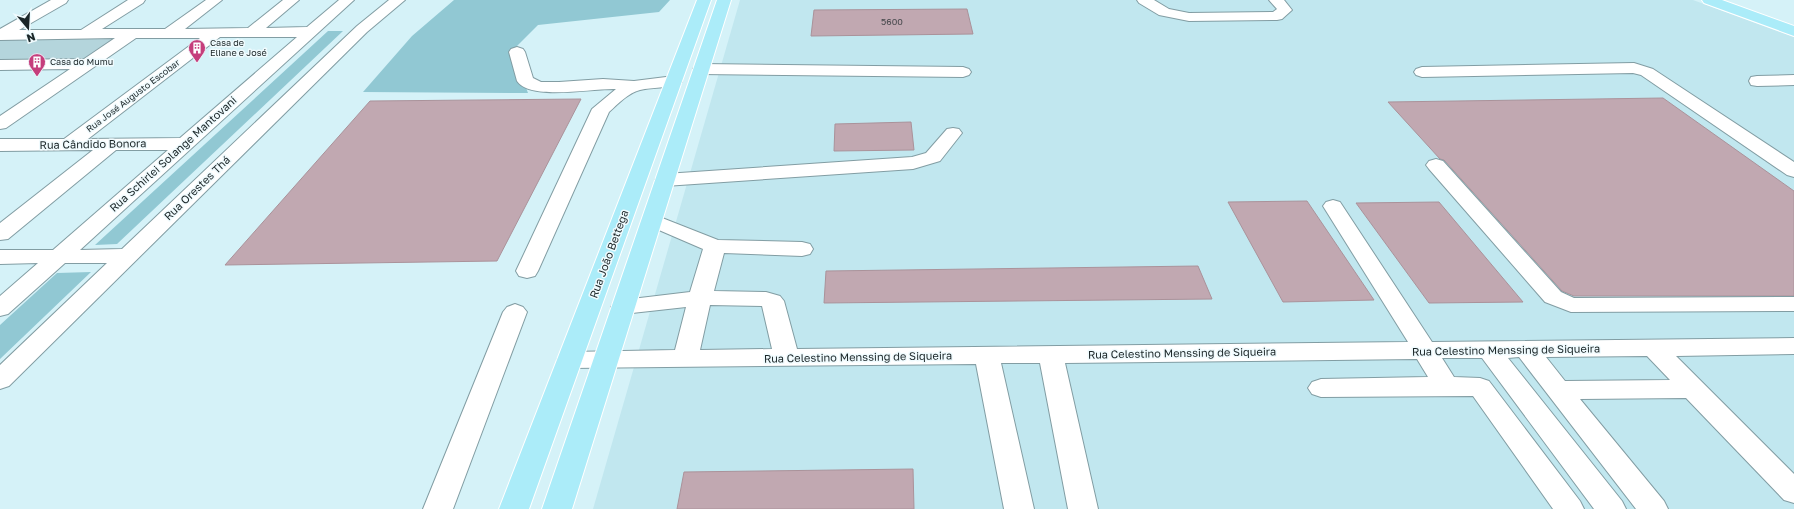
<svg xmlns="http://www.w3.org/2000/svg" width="1794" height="509" font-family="'Golos Text',sans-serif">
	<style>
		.built { fill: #c1e7ef }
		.green { fill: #b4d5dc }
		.forest { fill: #91c8d3 }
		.building { fill: #c1a8b1; stroke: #aa929a }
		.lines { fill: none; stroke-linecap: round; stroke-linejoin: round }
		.minor-casing { stroke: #829da3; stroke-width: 2 }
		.major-casing { stroke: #fff; stroke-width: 2 }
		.minor { fill: #fff; fill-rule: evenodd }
		.major { fill: #abecf9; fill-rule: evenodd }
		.labels { text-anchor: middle; stroke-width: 3; stroke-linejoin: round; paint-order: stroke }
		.number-label { font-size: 9px; fill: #44464a }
		.far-poi-label { font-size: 9px; fill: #1b2628; stroke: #f0fbfe; text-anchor: start }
		.far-street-label { font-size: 9px; fill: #1b2628; stroke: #f0fbfe }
		.street-label { font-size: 11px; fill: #1b2628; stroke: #f0fbfe }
	</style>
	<rect width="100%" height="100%" fill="#d5f2f8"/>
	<path class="built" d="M740 0H1693L1794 37V509H593Z"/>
	<path class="green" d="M125 36 86 61 0 62V37Z"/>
	<path class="forest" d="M454 0H670L659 12 538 25 512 51 528 93 363 92 412 36Z
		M328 31H343L117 244 95 245Z
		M91 272 0 359V325L57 273Z"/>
	<path class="building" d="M967 9 973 34 811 36 814 10Z
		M1663 98 1794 191V296H1574L1562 291 1444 160 1440 159 1388 102Z
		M581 99 497 261 225 265 370 101Z
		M911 122 914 150 834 151 835 124Z
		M1307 201 1374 300 1283 302 1228 202Z
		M1439 202 1523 302 1429 303 1356 203Z
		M1198 266 1212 299 824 303 826 271Z
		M913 469 914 509H677L684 472Z"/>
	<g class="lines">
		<g class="minor-casing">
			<path id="minor" d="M51 0H68L66 3 19 30H81L128 0H145L143 3 102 29H165L206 0H222L185 29 248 28 283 0H299L266 28 307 27 339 0H354L80 250 122 249 357 26 389 0H405L367 32 9 386 0 389V365L107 263H65L8 314 0 316V296L38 263 0 264V250H53L168 150H116L8 239 0 240V223L93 150 0 151V139H64L200 38H136L6 128 0 129V116L70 69 0 70V60L84 59 115 38 0 40V29ZM220 37H297L180 138 88 139Z
				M1137 0H1154L1169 9 1189 13 1273 12 1277 9 1269 0H1284L1292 10 1282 19 1277 20 1189 21 1159 15 1139 3Z
				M517 47 523 49 525 52 533 78 541 82H559L603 79 634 81 674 76 680 77 682 81 680 85C667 88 653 87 640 90 628 93 618 104 609 112L538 271 535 276 527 278 519 276 516 271 592 109 616 89C593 88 530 101 517 81L509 52 511 49Z
				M1634 63 1653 69 1794 162V177L1787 175 1641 75 1633 73 1422 77 1416 75 1414 72 1416 69 1422 67Z
				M701 64 963 67 969 69 971 72 969 75 963 77 701 74 695 72 693 69 695 66Z
				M1794 75V85L1757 86 1751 85 1749 81 1751 77 1757 76Z
				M953 128 959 129 962 133 940 161 913 169 665 186 658 184 655 180 658 176 665 174 912 157 926 153 947 129Z
				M1436 159 1443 161 1561 292 1574 298 1794 297V311L1571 312 1545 302 1429 169 1426 165 1429 161Z
				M1333 200 1340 202 1432 342 1794 338V354L1676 356 1794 474V503L1784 500 1686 398 1580 399 1664 501 1668 509H1636L1519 357 1508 358 1622 501 1626 509H1594L1482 358H1442L1454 377 1480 378 1489 381 1580 501 1584 509H1553L1473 396 1321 397 1312 394 1308 388 1312 382 1321 379 1428 377 1417 359 1065 363 1098 509H1068L1040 363H1001L1034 509H1004L976 364 570 368 561 366 557 360 561 354 570 352 675 350 686 307 623 314 615 312 611 307 615 302 623 300 690 292 703 249 645 224 642 220 645 216 652 214 718 240 802 242 810 244 813 249 810 254 802 256 724 253 714 291 766 292 780 296 784 301 797 349 1408 342 1323 206 1326 202ZM710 305 762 306 772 349 700 350ZM1647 356 1670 380 1565 381 1546 357Z
				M515 304 523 307 527 312 453 509H423L503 312 507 307Z"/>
		</g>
		<g class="major-casing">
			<path id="major" d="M697 0H711L529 509H499Z
				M717 0H731L572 509H542Z
				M1702 0H1722L1794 26V36L1704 3Z"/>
		</g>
		<use href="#minor" class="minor"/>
		<use href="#major" class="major"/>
	</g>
	<defs>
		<g id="building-pin" transform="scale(0.9)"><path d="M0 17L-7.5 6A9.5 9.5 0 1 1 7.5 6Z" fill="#c53e7c" stroke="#f0fbfe"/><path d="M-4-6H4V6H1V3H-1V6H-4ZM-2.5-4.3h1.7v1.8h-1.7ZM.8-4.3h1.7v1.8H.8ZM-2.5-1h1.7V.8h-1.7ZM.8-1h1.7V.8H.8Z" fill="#fff"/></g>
	</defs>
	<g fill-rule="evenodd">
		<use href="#building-pin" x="197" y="48"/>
		<use href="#building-pin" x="37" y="62"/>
	</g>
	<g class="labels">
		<g class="number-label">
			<text x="892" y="25">5600</text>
		</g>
		<g class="far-poi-label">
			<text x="210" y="46">Casa de<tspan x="210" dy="10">Eliane e José</tspan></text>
			<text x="50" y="65">Casa do Mumu</text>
		</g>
		<g class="far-street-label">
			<text transform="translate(133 96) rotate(-37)" y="3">Rua José Augusto Escobar</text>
		</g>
		<g class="street-label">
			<text transform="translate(93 144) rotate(-1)" y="4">Rua Cândido Bonora</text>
			<text transform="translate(173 154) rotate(-42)" y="4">Rua Schirlei Solange Mantovani</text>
			<text transform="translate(197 188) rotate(-44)" y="4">Rua Orestes Thá</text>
			<text transform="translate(609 254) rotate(-70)" y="4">Rua João Bettega</text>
			<text transform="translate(1506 350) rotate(-1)" y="4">Rua Celestino Menssing de Siqueira</text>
			<text transform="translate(1182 353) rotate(-1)" y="4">Rua Celestino Menssing de Siqueira</text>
			<text transform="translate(858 357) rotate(-1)" y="4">Rua Celestino Menssing de Siqueira</text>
		</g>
	</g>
	<g transform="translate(28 28) rotate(162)" stroke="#f0fbfe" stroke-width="3" paint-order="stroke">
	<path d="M0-3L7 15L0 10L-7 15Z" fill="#1b2628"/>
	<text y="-6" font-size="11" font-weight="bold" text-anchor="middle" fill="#1b2628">N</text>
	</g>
</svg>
